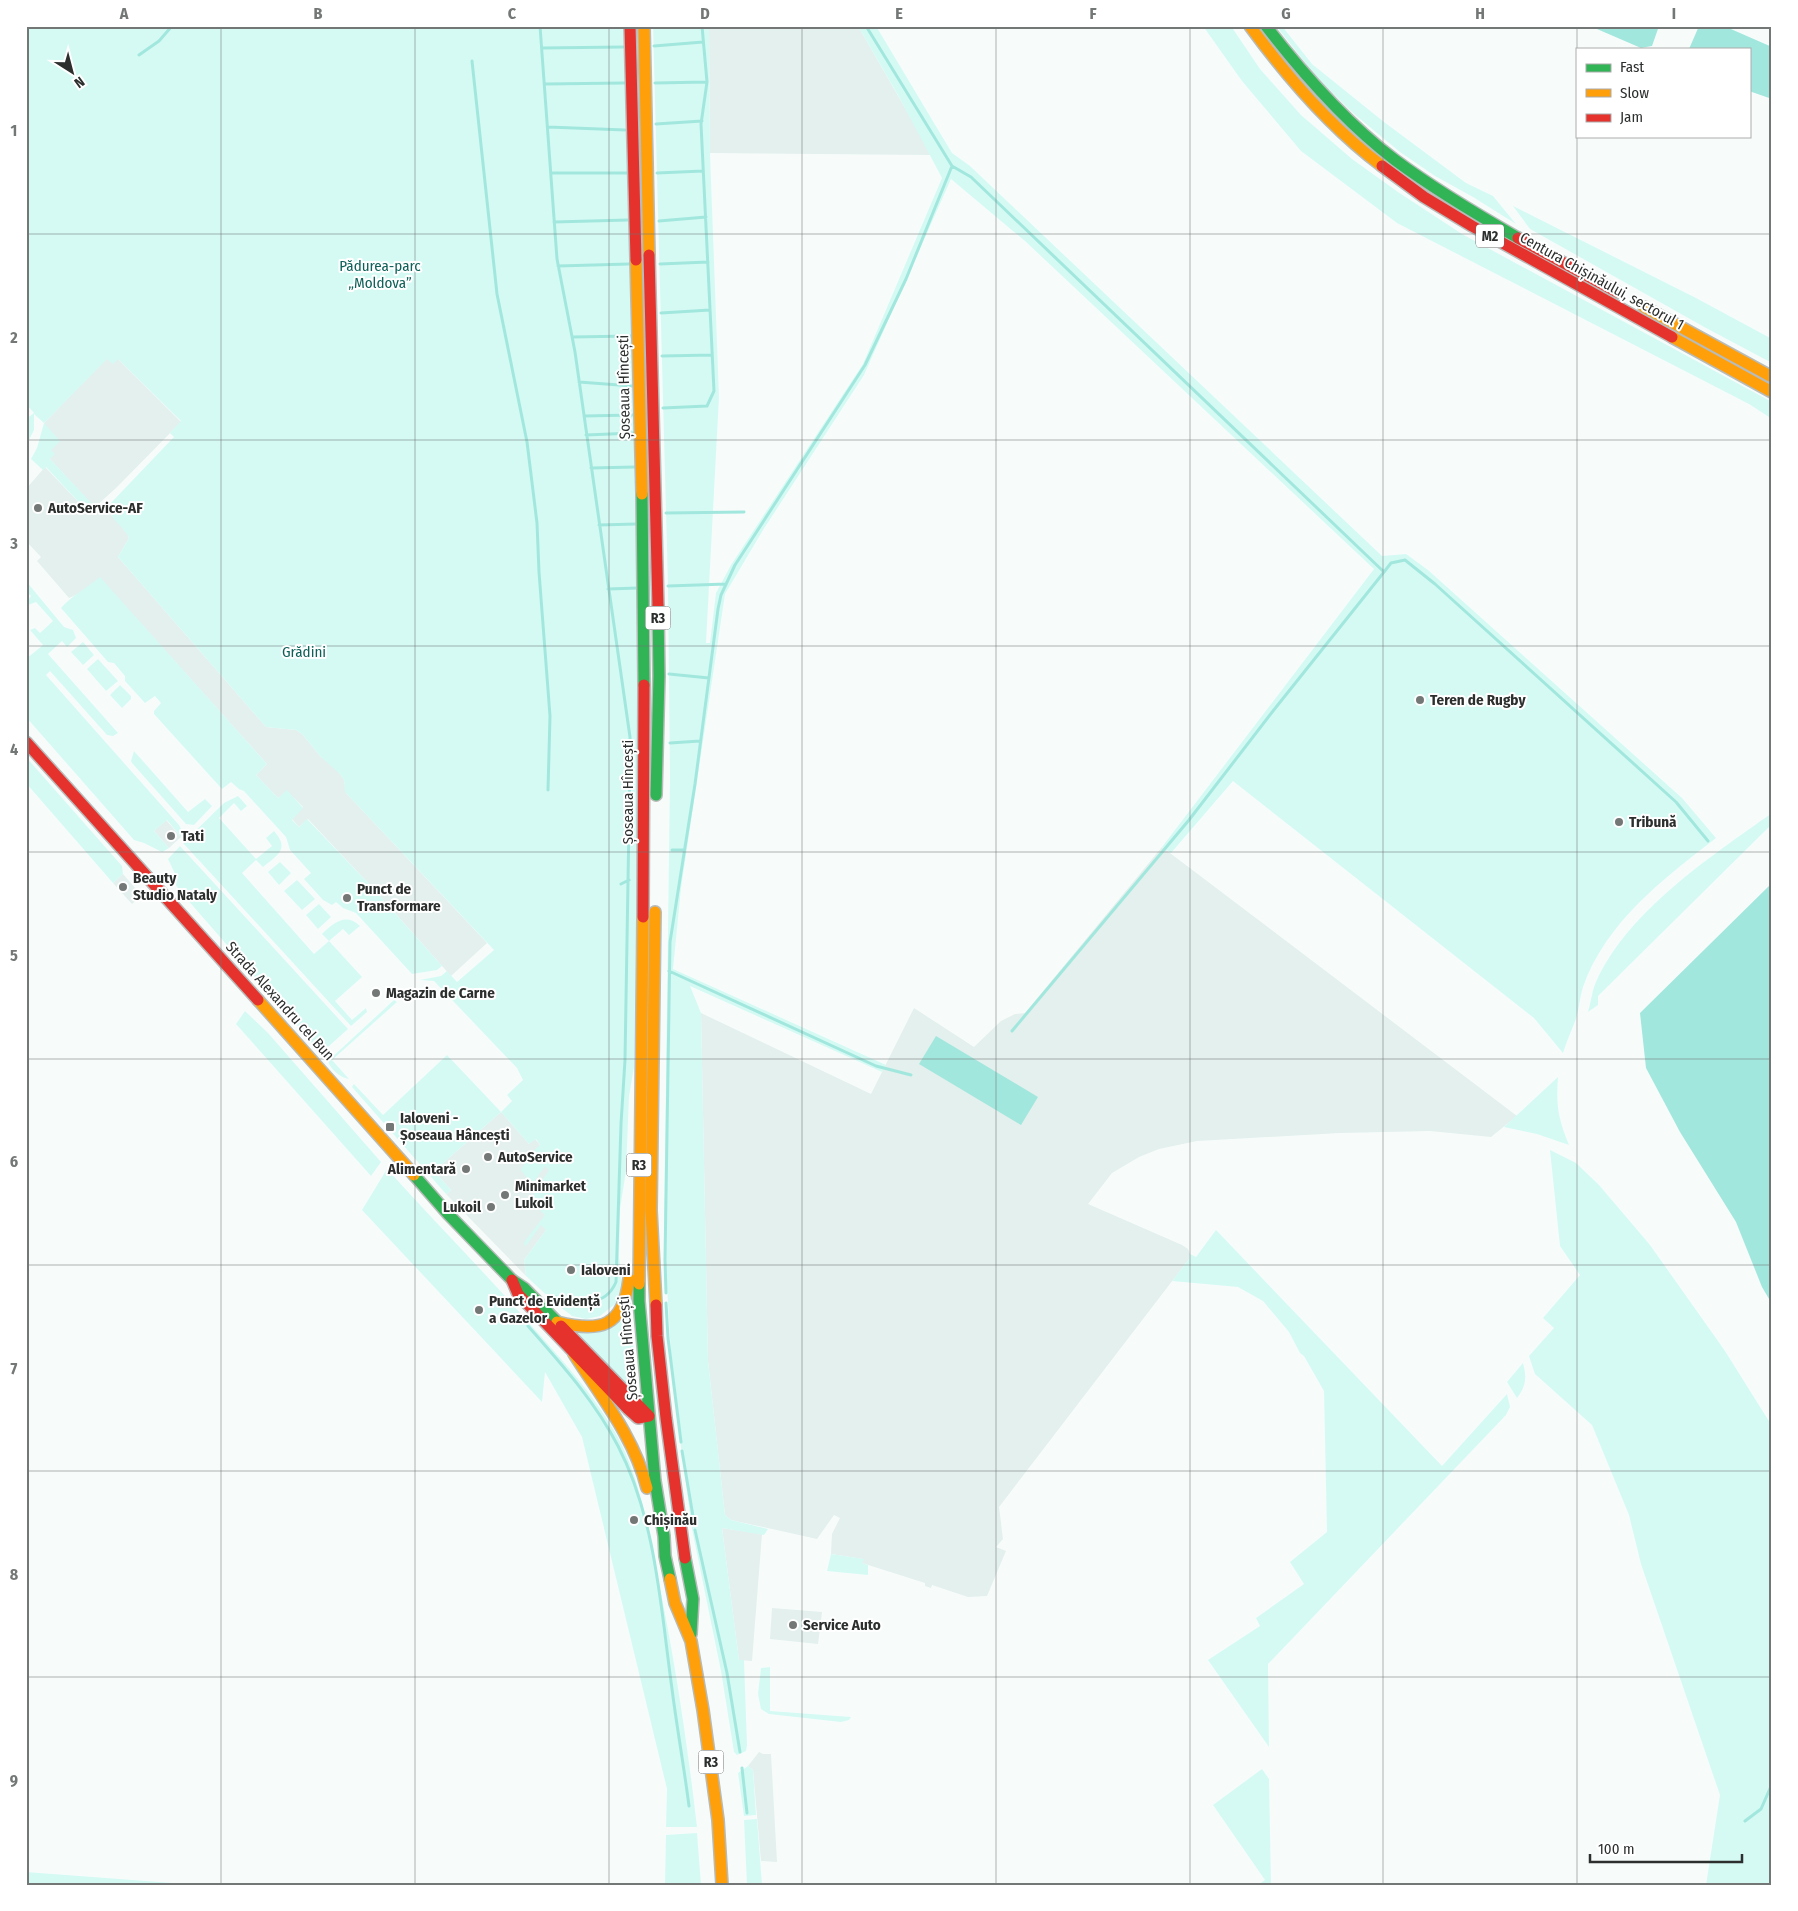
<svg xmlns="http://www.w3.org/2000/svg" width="1798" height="1911" font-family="'Fira Sans Condensed',sans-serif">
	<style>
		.built { fill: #e3f0ed }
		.green { fill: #d5faf4 }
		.water { fill: #a2e7dd }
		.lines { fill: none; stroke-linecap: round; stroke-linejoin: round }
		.stream { stroke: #a2e7dd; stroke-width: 3 }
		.fast-casing { stroke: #b7bbba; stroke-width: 14 }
		.slow-casing { stroke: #b7bbba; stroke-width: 14 }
		.jam-casing { stroke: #b7bbba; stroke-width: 14 }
		.fast { stroke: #30b455; stroke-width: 11 }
		.slow { stroke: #ff9f0a; stroke-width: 11 }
		.jam { stroke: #e5322d; stroke-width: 11 }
		.grid { fill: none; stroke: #737776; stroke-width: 1; stroke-opacity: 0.55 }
		.poi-dot { fill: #737776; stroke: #fff; stroke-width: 2 }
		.labels { text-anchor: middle; stroke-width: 4; stroke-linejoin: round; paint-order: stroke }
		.shield { fill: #fff; stroke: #6b6d6d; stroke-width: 1 }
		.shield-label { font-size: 14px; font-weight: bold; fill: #2c2f2e }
		.park-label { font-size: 15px; fill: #0d6158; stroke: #fff }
		.street-label { font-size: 15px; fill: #2c2f2e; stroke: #fff }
		.poi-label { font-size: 15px; font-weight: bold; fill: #2c2f2e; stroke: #fff; text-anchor: start }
		.neatline { fill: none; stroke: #737776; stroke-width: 2 }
		.grid-label { font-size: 16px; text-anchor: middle; font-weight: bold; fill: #737776 }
	</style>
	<rect width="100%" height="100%" fill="#f7fcfb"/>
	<path class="built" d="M709 26H858L932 155 710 153Z
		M107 358 118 359 181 422 116 488 95 507 109 513 127 532 129 538 118 557 266 727 296 730 302 734 321 757 336 768 344 780 346 793 487 943 451 976 370 885 308 819 299 827 292 819 303 807 287 791 278 798 256 775 267 764 100 578 78 594 69 598 37 561 41 557 26 541V489L45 467 85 509 94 507 50 459 51 450 44 423Z
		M166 820 181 837 169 848 154 831Z
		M1162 847 1517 1116 1491 1137 1430 1131 1340 1133 1197 1141 1159 1149 1139 1157 1112 1173 1088 1204 1182 1245 1188 1249 1190 1254 1189 1259 999 1507 1003 1539 996 1547 1006 1551 987 1596 968 1597 932 1585 931 1588 925 1586V1583L862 1563 863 1559 831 1554 832 1534 840 1518 834 1515 817 1539 731 1520 725 1515 708 1361 701 1013 871 1094 914 1008 974 1047 1001 1021 1015 1014 1025 1013Z
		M123 874 142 896 132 904 113 883Z
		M501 1112 529 1144 535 1139 554 1162 545 1215 546 1230 524 1260 526 1276 446 1194 448 1193 451 1190 434 1171Z
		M722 1528 762 1534 752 1661 739 1660Z
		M772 1608 822 1612 818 1644 770 1639Z
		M759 1752 763 1754H771L777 1862 761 1861 753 1770 748 1766Z"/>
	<path class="green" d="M26 26H623L640 647 634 1067 629 1096 626 1171 620 1209 619 1256 622 1284 615 1304 600 1316 586 1319 572 1316 555 1303 526 1276 524 1260 546 1230 541 1225 526 1246 524 1244 525 1241 545 1215 530 1200 549 1170 545 1166 532 1184 521 1170 529 1155 540 1145 536 1139 529 1144 501 1112 434 1171 451 1190 448 1193 446 1194 352 1087 354 1084 383 1115 447 1055 501 1112 512 1101 507 1095 523 1080 517 1068 434 981 420 980 441 976 447 971 457 982 494 950 345 792 344 780 340 774 321 757 302 734 296 730 266 727 118 557 129 538C124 526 109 519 108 506L174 437 170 433 181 421 118 359 113 364 107 359 44 423 60 441 51 450 55 454 50 459 95 507 91 510 88 508 86 510 46 467 43 470 31 459 37 448 44 423 34 414V430L26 446V419L34 413 26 404Z
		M653 26H709L710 153 719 397 706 643H710L716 593 731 565 863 364 942 178 899 97 858 26H876L952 153 970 166 1382 556 1406 554 1428 570 1682 798 1716 838C1663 879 1606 922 1583 987 1579 999 1579 1013 1574 1024 1570 1034 1566 1043 1563 1053L1534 1018 1233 781 1171 853 1162 847 1374 569 1025 241 951 179 864 375 763 530 725 594 681 888 673 969 886 1065 882 1072 690 986 701 1013 708 1361 725 1515 731 1520 768 1529 764 1535 722 1528 739 1660H744L747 1745 746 1751 737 1755 734 1752 721 1671 692 1529 673 1388 664 1236 670 777 668 586Z
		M1203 26H1231L1260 69 1301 115 1352 159 1398 192 1462 234 1772 402V419L1749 404 1397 223 1301 151 1242 81Z
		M1276 26H1282L1312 64 1384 122 1466 183 1493 196 1516 224 1473 197 1435 176 1400 152 1354 114 1318 79Z
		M1513 206 1696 298 1772 339V363L1706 328 1530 229Z
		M100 577 267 764 256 775 278 798 287 790 303 808 292 820 299 827 307 819 370 885 442 966 437 970 412 974 356 913 343 908 336 902 332 905 323 900 304 879 311 873 290 850 286 837 244 791 239 789 231 782 222 789 154 714V711L161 703 155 696 145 703 125 681V676L114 663 108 662 61 608C71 596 87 588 100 577Z
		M26 581 64 627 73 630 76 638 67 647 62 641 48 654 118 733 113 736 107 735 50 671 46 675 179 825 182 831 181 837 167 820 154 831 169 848 162 852 144 843 134 840 26 717V659L43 645 30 630 35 628 40 633 53 621 36 602 28 605 26 603 31 596 26 591Z
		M83 642 94 655 83 665 71 652Z
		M98 659 118 681 106 691 87 669Z
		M120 685 131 696V699L122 708 110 695Z
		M134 751 188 812 205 799 212 806 194 825 186 824 132 763 131 761Z
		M26 757 122 866 123 874 113 883 26 783Z
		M238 796 247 806 241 811 234 803 219 818 256 859 272 846 266 838 274 831C290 849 278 855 263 867L256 860 242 873 314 954 329 941 322 934C333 923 346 912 360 926L349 935 343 929 329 941 362 977 335 1001 352 1020 366 1008 367 1012 351 1026 183 843 224 803Z
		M1772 813V824L1598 996V1005L1588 1012C1591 1002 1592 991 1596 982 1628 911 1710 857 1772 813Z
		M180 846 348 1029 320 1054 308 1038 179 890 176 885 177 878 168 859Z
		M280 862 291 873 279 885 268 872Z
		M297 880 315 899 302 910 284 891Z
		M319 904 331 917 318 929 306 915Z
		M394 1000 397 1002 332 1060 349 1079C341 1078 330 1069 328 1061Z
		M245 1011 268 1033 381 1162 371 1176 236 1024Z
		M1558 1077C1556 1106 1558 1118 1569 1145L1537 1134 1504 1127Z
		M1550 1150 1576 1163 1599 1185 1650 1245 1725 1351 1772 1426V1885H1706L1720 1795 1641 1564 1629 1515 1592 1425 1535 1374 1529 1356 1554 1328 1543 1318 1580 1275 1560 1246Z
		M387 1169C437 1224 489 1277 538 1333 566 1364 594 1396 615 1432 639 1474 646 1521 656 1569 674 1654 687 1740 697 1827H666L667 1789 582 1437 545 1372 542 1402 362 1210Z
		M1216 1230 1442 1466 1507 1394 1510 1407 1506 1415 1268 1664 1269 1747 1208 1660 1260 1626 1256 1618 1304 1584 1290 1562 1327 1532 1324 1391 1304 1356 1300 1353 1289 1332 1263 1301 1238 1287 1172 1281 1189 1259 1190 1254 1196 1257Z
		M630 1309 638 1398 571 1332Z
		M1523 1363C1527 1378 1526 1386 1517 1398L1507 1382Z
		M831 1554 864 1559 862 1563 868 1565V1575L827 1571Z
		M770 1667V1711L851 1717 849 1720 841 1722 769 1714 761 1709 758 1694 761 1668Z
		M748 1766 753 1770 756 1815 744 1816 738 1773Z
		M1262 1769 1269 1779 1271 1885H1258L1265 1880 1213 1805Z
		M757 1819 762 1885H747L744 1820Z
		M697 1833 701 1885H665L666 1835Z
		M26 1872 199 1885H26Z"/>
	<path class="water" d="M1590 26H1659L1652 46 1641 48Z
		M1699 26H1724L1772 47V99L1749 91V49H1689Z
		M1772 883V1304L1762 1287 1736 1222 1680 1132 1646 1068 1640 1013Z
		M936 1036 1038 1097 1021 1125 919 1064Z"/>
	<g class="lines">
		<path class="stream" d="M540 26 557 259 575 352 630 737V762L625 1060 621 1124 616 1282C605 1308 578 1304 556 1297L552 1299
			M866 26 952 166 971 177 1384 572 1273 711 1189 820 1012 1031
			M654 46 703 42
			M542 48 623 47
			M139 55 159 41 172 26
			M472 61 497 294 527 442 537 523 539 572 550 716 548 790
			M655 83 707 82
			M545 84 624 83
			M656 124 702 121
			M548 127 625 130
			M551 173H627
			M657 173 703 171
			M659 221 706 217
			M554 222 628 220
			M660 264 708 262
			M558 266 629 264
			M661 313 710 310
			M572 337 631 336
			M662 356 712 355
			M579 382 632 386
			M663 408 707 406 714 391 701 124 707 82 702 26
			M584 416 633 415
			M586 435 634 433
			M591 468 635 467
			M666 513 744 512
			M599 525 636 524
			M1384 572 1391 563 1405 560 1435 584 1676 802 1708 841
			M668 586 726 584
			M608 589 638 588
			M669 674 709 678
			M670 743 700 741
			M672 850H684
			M621 884 629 880
			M669 971 876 1066 911 1075
			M666 1293 665 1260 670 942 695 784 718 609 721 595 735 565 865 365 906 279 952 166
			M666 1303 668 1338 681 1442
			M528 1326C562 1365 594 1400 618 1446 656 1519 661 1610 672 1689 677 1728 684 1767 689 1806
			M682 1451 694 1522
			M695 1530 727 1673 740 1752
			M742 1768 747 1813
			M1745 1821 1761 1809 1772 1784"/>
		<g class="fast-casing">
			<path id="fast" d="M1266 26C1304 75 1346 123 1395 160 1434 189 1476 214 1518 238
				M642 494 644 685
				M656 795 659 676 658 606
				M414 1175 448 1214 512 1280 524 1288 561 1326
				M639 1284V1301L655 1481 664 1536 665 1556 670 1579
				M685 1558 693 1599 691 1634"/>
		</g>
		<g class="slow-casing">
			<path id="slow" d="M644 26 649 255
				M1250 26C1288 78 1330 127 1382 166
				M636 260 642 494
				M1644 307 1772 377
				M1672 337 1772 392
				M655 912 651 1210 656 1305
				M258 1000 414 1175
				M639 1284 643 917
				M557 1322C601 1333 623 1327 629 1279
				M574 1354C602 1398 634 1437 647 1488
				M670 1579 675 1603 691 1641 703 1710 718 1820 722 1885"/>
		</g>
		<g class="jam-casing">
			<path id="jam" d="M630 26 636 260
				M1382 166 1424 197 1472 226 1672 337
				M1518 238 1617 292
				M649 255 658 606
				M26 742 258 1000
				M643 917 644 685
				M512 1280 518 1294 628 1409 638 1418 649 1416 561 1326
				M656 1305 657 1336 666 1418 685 1558"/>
		</g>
		<use href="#fast" class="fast"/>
		<use href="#slow" class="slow"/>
		<use href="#jam" class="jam"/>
	</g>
	<path class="grid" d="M221 26V1885M415 26V1885M609 26V1885M802 26V1885M996 26V1885M1190 26V1885M1383 26V1885M1577 26V49M1577 136V1885M26 234H1772M26 440H1772M26 646H1772M26 852H1772M26 1059H1772M26 1265H1772M26 1471H1772M26 1677H1772"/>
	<g class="poi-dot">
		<circle cx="38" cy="508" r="5"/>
		<circle cx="1420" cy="700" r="5"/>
		<circle cx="1619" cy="822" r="5"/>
		<circle cx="171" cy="836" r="5"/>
		<circle cx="123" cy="887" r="5"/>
		<circle cx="347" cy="898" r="5"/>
		<circle cx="376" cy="993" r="5"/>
		<rect x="385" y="1122" width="10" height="10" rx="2.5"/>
		<circle cx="488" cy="1157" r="5"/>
		<circle cx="466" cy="1169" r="5"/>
		<circle cx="505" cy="1195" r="5"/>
		<circle cx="491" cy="1207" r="5"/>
		<circle cx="571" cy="1270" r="5"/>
		<circle cx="479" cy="1310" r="5"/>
		<circle cx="634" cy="1520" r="5"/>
		<circle cx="793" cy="1625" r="5"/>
	</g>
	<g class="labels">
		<g class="shield">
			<rect x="1476" y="224.5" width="28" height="23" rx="4"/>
			<rect x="645.5" y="606.5" width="25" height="23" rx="4"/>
			<rect x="626.5" y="1153.5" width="25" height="23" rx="4"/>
			<rect x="698.5" y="1750.5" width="25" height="23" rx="4"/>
		</g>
		<g class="shield-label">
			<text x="1490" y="241">M2</text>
			<text x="658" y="623">R3</text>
			<text x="639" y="1170">R3</text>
			<text x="711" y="1767">R3</text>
		</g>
		<g class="park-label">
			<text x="380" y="271">Pădurea-parc<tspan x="380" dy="17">„Moldova”</tspan></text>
			<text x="304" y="657">Grădini</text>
		</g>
		<g class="street-label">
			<text transform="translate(1602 281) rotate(29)" y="5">Centura Chișinăului, sectorul 1</text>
			<text transform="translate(624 387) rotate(-91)" y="5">Șoseaua Hîncești</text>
			<text transform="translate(628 792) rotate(-90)" y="5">Șoseaua Hîncești</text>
			<text transform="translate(280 1001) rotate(48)" y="5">Strada Alexandru cel Bun</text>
			<text transform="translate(628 1348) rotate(-95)" y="5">Șoseaua Hîncești</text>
		</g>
		<g class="poi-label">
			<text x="48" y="513">AutoService-AF</text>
			<text x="1430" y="705">Teren de Rugby</text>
			<text x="1629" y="827">Tribună</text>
			<text x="181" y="841">Tati</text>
			<text x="133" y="883">Beauty<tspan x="133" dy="17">Studio Nataly</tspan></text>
			<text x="357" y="894">Punct de<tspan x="357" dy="17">Transformare</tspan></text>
			<text x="386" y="998">Magazin de Carne</text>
			<text x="400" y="1123">Ialoveni -<tspan x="400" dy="17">Șoseaua Hâncești</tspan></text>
			<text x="498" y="1162">AutoService</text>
			<text x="456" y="1174" text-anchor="end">Alimentară</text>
			<text x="515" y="1191">Minimarket<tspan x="515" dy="17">Lukoil</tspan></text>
			<text x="481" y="1212" text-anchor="end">Lukoil</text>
			<text x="581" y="1275">Ialoveni</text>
			<text x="489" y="1306">Punct de Evidență<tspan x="489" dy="17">a Gazelor</tspan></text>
			<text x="644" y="1525">Chișinău</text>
			<text x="803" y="1630">Service Auto</text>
		</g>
	</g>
	<rect width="1798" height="1911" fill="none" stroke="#ffffff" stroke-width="55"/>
	<rect x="1576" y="48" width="175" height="90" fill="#ffffff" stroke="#abacab"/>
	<rect x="1586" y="64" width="25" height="8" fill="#30b455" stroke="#abacab"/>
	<text x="1620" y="72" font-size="15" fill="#2c2f2e">Fast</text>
	<rect x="1586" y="89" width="25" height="8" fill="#ff9f0a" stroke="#abacab"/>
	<text x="1620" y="98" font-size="15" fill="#2c2f2e">Slow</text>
	<rect x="1586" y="114" width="25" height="8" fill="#e5322d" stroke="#abacab"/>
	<text x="1620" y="122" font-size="15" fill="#2c2f2e">Jam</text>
	<g transform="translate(72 72) rotate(144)" stroke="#ffffff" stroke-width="4" paint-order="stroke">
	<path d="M0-4L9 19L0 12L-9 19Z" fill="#2c2f2e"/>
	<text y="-8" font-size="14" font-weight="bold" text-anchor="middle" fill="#2c2f2e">N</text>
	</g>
	<path d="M1590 1854v8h152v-8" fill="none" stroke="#2c2f2e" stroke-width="2.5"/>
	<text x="1598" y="1854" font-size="15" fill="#2c2f2e" stroke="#ffffff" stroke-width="4" paint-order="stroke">100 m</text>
	<rect x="28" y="28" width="1742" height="1856" class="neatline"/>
	<g class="grid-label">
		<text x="124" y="19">A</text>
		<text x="318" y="19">B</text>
		<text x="512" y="19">C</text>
		<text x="705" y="19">D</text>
		<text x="899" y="19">E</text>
		<text x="1093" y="19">F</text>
		<text x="1286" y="19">G</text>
		<text x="1480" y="19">H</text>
		<text x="1674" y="19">I</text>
		<text x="14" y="136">1</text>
		<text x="14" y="343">2</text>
		<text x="14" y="549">3</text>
		<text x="14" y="755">4</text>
		<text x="14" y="961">5</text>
		<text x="14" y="1167">6</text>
		<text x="14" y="1374">7</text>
		<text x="14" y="1580">8</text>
		<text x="14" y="1786">9</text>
	</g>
</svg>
